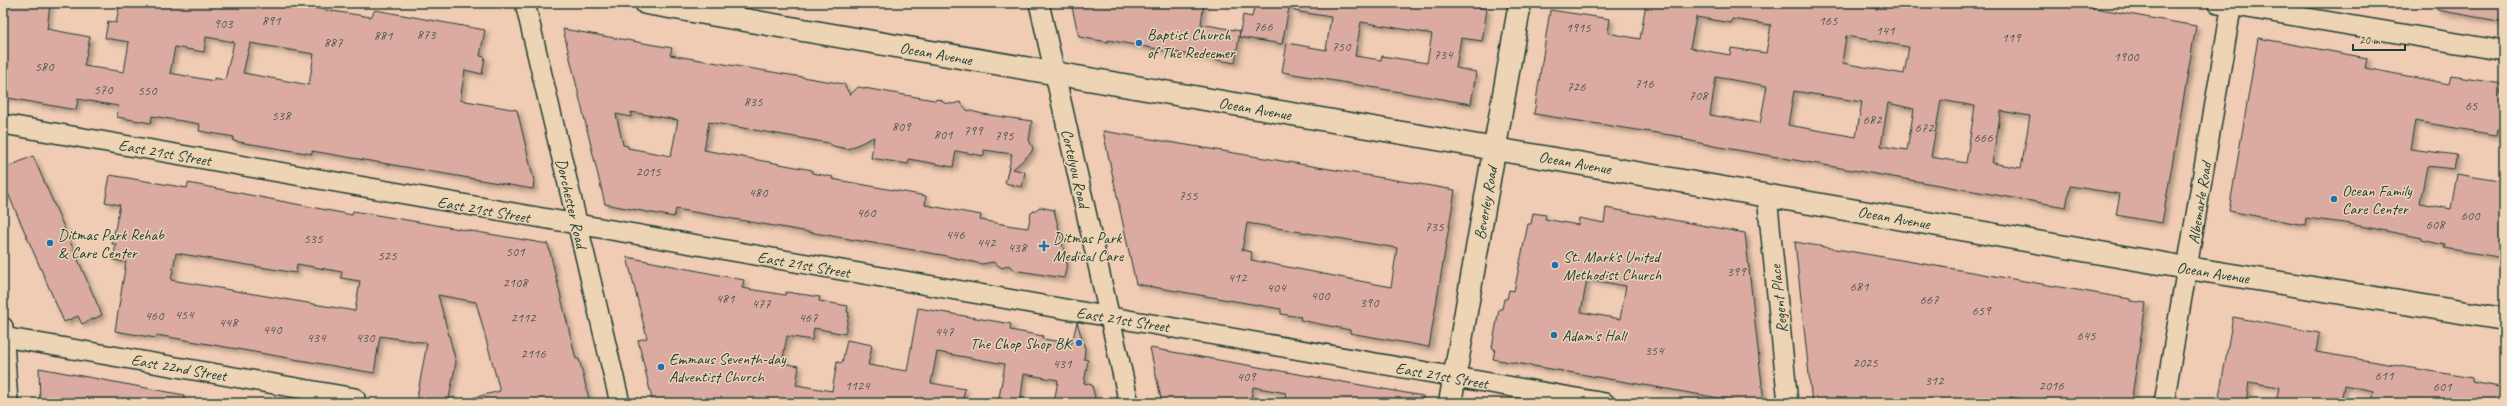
<svg xmlns="http://www.w3.org/2000/svg" width="2507" height="406" font-family="Caveat,sans-serif">
	<style>
		.building { fill: #dbaba2; stroke: #1f3d34; fill-rule: evenodd; filter: url(#shadow) }
		.lines { fill: none; stroke-linecap: round; stroke-linejoin: round }
		.minor-casing { stroke: #1f3d34; stroke-width: 22 }
		.tertiary-casing { stroke: #1f3d34; stroke-width: 25 }
		.secondary-casing { stroke: #1f3d34; stroke-width: 25 }
		.minor { stroke: #ecd4b4; stroke-width: 19 }
		.tertiary { stroke: #ecd4b4; stroke-width: 22 }
		.secondary { stroke: #ecd4b4; stroke-width: 22 }
		.poi-dot { fill: #1f6fb2; stroke: #ecd4b4; stroke-width: 1.5 }
		.labels { text-anchor: middle; stroke-width: 3; stroke-linejoin: round; paint-order: stroke }
		.number-label { font-size: 14px; fill: #4e5850 }
		.poi-label { font-size: 16px; fill: #1f3d34; stroke: #ecd4b4; text-anchor: start }
		.street-label { font-size: 16px; fill: #1f3d34; stroke: #ecd4b4 }
	</style>
	<defs>
		<filter id="shadow"><feDropShadow dx="3.5" dy="3.5" stdDeviation="2" flood-color="#0004"/></filter>
	</defs>
	<rect width="100%" height="100%" fill="#efccb3"/>
	<filter id="ink" filterUnits="userSpaceOnUse"><feTurbulence type="fractalNoise" baseFrequency=".025" numOctaves="2"/><feDisplacementMap in="SourceGraphic" scale="8" xChannelSelector="R" yChannelSelector="G"/><feConvolveMatrix kernelMatrix="1 2 1 2 8 2 1 2 1" color-interpolation-filters="sRGB"/></filter>
	<g filter="url(#ink)">
		<path class="building" d="M3 3H50L47 29 90 37 84 66 124 72 129 42 105 38 108 21 116 23 120 3H281L371 17 375 10 485 30 480 56 485 57 482 74 465 70 460 100 517 110 534 181 533 189 312 151V154L233 141 234 137 199 131 200 124 152 116 151 123 117 117 118 106 78 99 76 110 3 97V29L5 16 3 15ZM206 37 234 42 225 80 214 78V81L170 73 175 47 204 52ZM250 43 314 54 309 85 243 73Z
			M1071 3H1204L1201 24 1240 31 1235 63 1108 40V42L1079 37Z
			M1255 3H1290L1282 44 1239 37 1243 15 1252 17Z
			M1295 3H1434L1448 5 1449 3 1487 9 1482 41 1461 38 1456 68 1476 72 1471 104 1282 72 1287 43 1326 50 1331 17 1294 11ZM1361 22 1432 34 1427 63 1382 56 1381 60 1355 56Z
			M1646 3H1848L1877 9 1878 3H2066L2196 26 2162 223 2116 215 2120 194 2070 186 2066 207 1714 146 1682 139 1683 137 1534 114 1550 10 1610 19 1608 33 1640 39ZM1696 17 1731 23 1732 19 1771 25 1766 53 1731 48 1730 55 1690 48ZM1846 36 1909 47 1904 74 1842 63ZM1716 77 1767 86 1760 123 1710 115ZM1794 91 1862 102 1856 137 1788 125ZM1941 100 1975 106 1966 163 1931 157ZM1888 103 1914 109 1907 150 1881 146ZM2001 111 2030 116 2021 168 1992 163Z
			M2438 3H2504V22L2437 10Z
			M563 29 672 48 670 55 844 84 850 95 858 87 934 100 940 99 944 103 953 104 960 102 967 110 983 114 1032 121 1029 140 1033 148 1031 153 1013 169 1025 172 1022 187 1005 183 1012 154 984 150V156L956 151 953 167 909 159 908 164 871 158 874 137 848 149 833 146 829 143 709 122 704 150 812 170V173L833 177 832 179 926 196 925 205 981 215 980 220 1013 226 1028 228 1031 213 1040 207 1054 210 1067 263 1064 278 1013 270 1009 265 1002 268 993 262 982 264 942 255 676 209 674 217 605 204ZM631 112 678 120 671 156 628 148V146L623 145 616 114 631 117Z
			M2258 38 2367 58 2365 68 2449 84 2451 76 2502 84 2500 93 2504 94V131L2497 129 2496 135 2415 121 2410 149 2457 155 2454 169 2427 166 2420 203 2451 209 2457 174 2504 182V258L2444 248 2445 245 2422 240V238L2345 223 2306 218 2305 225 2229 211Z
			M1103 131 1455 190 1429 347 1350 333V330L1300 320 1301 317 1281 314V309L1136 284ZM1247 223 1397 248 1391 287 1251 260 1252 252 1242 250Z
			M33 156 102 315 82 324 78 316 64 322 3 182V169Z
			M110 175 187 188 188 183 352 215 353 211 548 244 576 359H579L590 403H473L472 398 500 391 476 302 438 295 456 362 448 403H416L427 343 380 336 374 373 157 335 156 338 115 331 126 262 113 260 116 244H112L120 205 105 202ZM176 253 296 273 297 264 342 272 341 278 360 281 355 311 171 280Z
			M1606 208 1745 233 1764 403H1748L1493 359 1495 349 1492 348 1499 309H1502L1504 299H1507L1509 290 1514 291 1528 224H1531L1533 213 1546 215 1545 219 1578 225 1579 218 1604 223ZM1587 279 1626 286 1620 319 1581 312Z
			M1795 242 2130 299V301L2146 303 2131 403H2047L2010 397 2009 401 1995 399 1994 403H1812Z
			M627 257 744 280 742 288 785 295 786 292 820 297 819 301 848 306 847 312 849 313 845 334 814 328 812 340 787 336 782 363 799 366 796 385 832 391 837 362 842 363 847 340 872 345 868 365 907 371 918 308 1011 324 1010 330 1043 336 1042 339 1072 343 1077 322 1085 349 1084 359 1088 360 1084 383 1092 385 1096 403H1054L1058 380 1024 374 1020 403H998L1005 364 937 352 931 383 965 389 962 403H653L638 340 647 338Z
			M2233 317 2319 333 2316 352 2472 378V382L2504 388V403H2372L2374 391 2344 385 2341 403H2276L2279 387 2249 382 2246 403H2218Z
			M1150 348 1423 396V403H1284L1286 393 1253 387 1250 403H1162Z
			M39 368 184 395V403H40Z"/>
		<g class="lines">
			<g class="minor-casing">
				<path id="minor" d="M525 3 620 403
					M1039 3 1129 403
					M2218 3 2504 51
					M3 124 1605 403
					M1767 196 1788 403
					M3 327 8 403
					M3 337 355 398
					M2164 403 2232 3"/>
			</g>
			<g class="tertiary-casing">
				<path id="tertiary" d="M1450 403 1520 3"/>
			</g>
			<g class="secondary-casing">
				<path id="secondary" d="M646 3 2188 268 2504 319"/>
			</g>
			<use href="#minor" class="minor"/>
			<use href="#tertiary" class="tertiary"/>
			<use href="#secondary" class="secondary"/>
		</g>
	</g>
	<g class="poi-dot">
		<circle cx="1139" cy="43" r="4"/>
		<circle cx="2334" cy="199" r="4"/>
		<circle cx="50" cy="243" r="4"/>
		<path d="M1042 240h4v4h4v4h-4v4h-4v-4h-4v-4h4z"/>
		<circle cx="1555" cy="265" r="4"/>
		<circle cx="1554" cy="335" r="4"/>
		<circle cx="1079" cy="343" r="4"/>
		<circle cx="661" cy="367" r="4"/>
	</g>
	<g class="labels">
		<g class="number-label">
			<text x="271" y="25">891</text>
			<text x="1828" y="25">165</text>
			<text x="223" y="28">903</text>
			<text x="1263" y="31">766</text>
			<text x="1578" y="32">1915</text>
			<text x="1885" y="35">141</text>
			<text x="426" y="39">873</text>
			<text x="383" y="40">881</text>
			<text x="2011" y="42">119</text>
			<text x="333" y="47">887</text>
			<text x="1341" y="51">750</text>
			<text x="1443" y="59">734</text>
			<text x="2126" y="61">1900</text>
			<text x="44" y="71">580</text>
			<text x="1644" y="88">716</text>
			<text x="1576" y="91">726</text>
			<text x="103" y="94">570</text>
			<text x="147" y="95">550</text>
			<text x="1698" y="100">708</text>
			<text x="753" y="106">835</text>
			<text x="2471" y="110">65</text>
			<text x="281" y="120">538</text>
			<text x="1872" y="124">682</text>
			<text x="901" y="131">809</text>
			<text x="1924" y="132">672</text>
			<text x="973" y="135">799</text>
			<text x="943" y="139">801</text>
			<text x="1004" y="140">795</text>
			<text x="1983" y="142">666</text>
			<text x="648" y="176">2015</text>
			<text x="758" y="197">480</text>
			<text x="1188" y="200">755</text>
			<text x="866" y="217">460</text>
			<text x="2470" y="220">600</text>
			<text x="2435" y="229">608</text>
			<text x="1434" y="231">735</text>
			<text x="955" y="239">446</text>
			<text x="313" y="243">535</text>
			<text x="986" y="247">442</text>
			<text x="1017" y="252">438</text>
			<text x="515" y="256">501</text>
			<text x="387" y="260">525</text>
			<text x="1736" y="276">399</text>
			<text x="1237" y="282">412</text>
			<text x="515" y="287">2108</text>
			<text x="1859" y="291">681</text>
			<text x="1276" y="292">404</text>
			<text x="1320" y="300">400</text>
			<text x="725" y="303">481</text>
			<text x="1929" y="304">667</text>
			<text x="1369" y="307">390</text>
			<text x="761" y="308">477</text>
			<text x="1981" y="315">659</text>
			<text x="184" y="319">454</text>
			<text x="154" y="320">460</text>
			<text x="523" y="322">2112</text>
			<text x="808" y="322">467</text>
			<text x="228" y="327">448</text>
			<text x="272" y="334">440</text>
			<text x="944" y="336">447</text>
			<text x="2086" y="340">645</text>
			<text x="316" y="342">434</text>
			<text x="365" y="342">430</text>
			<text x="1654" y="355">354</text>
			<text x="533" y="358">2116</text>
			<text x="1865" y="367">2025</text>
			<text x="1062" y="368">431</text>
			<text x="2384" y="380">611</text>
			<text x="1246" y="381">409</text>
			<text x="1934" y="385">312</text>
			<text x="857" y="390">1124</text>
			<text x="2051" y="390">2016</text>
			<text x="2442" y="391">601</text>
		</g>
		<g class="poi-label">
			<text x="1147" y="40">Baptist Church<tspan x="1147" dy="18">of The Redeemer</tspan></text>
			<text x="2342" y="196">Ocean Family<tspan x="2342" dy="18">Care Center</tspan></text>
			<text x="58" y="240">Ditmas Park Rehab<tspan x="58" dy="18">&amp; Care Center</tspan></text>
			<text x="1053" y="243">Ditmas Park<tspan x="1053" dy="18">Medical Care</tspan></text>
			<text x="1563" y="262">St. Mark's United<tspan x="1563" dy="18">Methodist Church</tspan></text>
			<text x="1562" y="341">Adam's Hall</text>
			<text x="1071" y="349" text-anchor="end">The Chop Shop BK</text>
			<text x="669" y="364">Emmaus Seventh-day<tspan x="669" dy="18">Adventist Church</tspan></text>
		</g>
		<g class="street-label">
			<text transform="translate(936 53) rotate(10)" y="6">Ocean Avenue</text>
			<text transform="translate(1255 108) rotate(10)" y="6">Ocean Avenue</text>
			<text transform="translate(165 152) rotate(10)" y="6">East 21st Street</text>
			<text transform="translate(1575 162) rotate(10)" y="6">Ocean Avenue</text>
			<text transform="translate(1076 168) rotate(77)" y="6">Cortelyou Road</text>
			<text transform="translate(572 203) rotate(77)" y="6">Dorchester Road</text>
			<text transform="translate(1485 203) rotate(-80)" y="6">Beverley Road</text>
			<text transform="translate(2199 203) rotate(-81)" y="6">Albemarle Road</text>
			<text transform="translate(484 209) rotate(10)" y="6">East 21st Street</text>
			<text transform="translate(1894 217) rotate(10)" y="6">Ocean Avenue</text>
			<text transform="translate(804 264) rotate(10)" y="6">East 21st Street</text>
			<text transform="translate(2213 272) rotate(9)" y="6">Ocean Avenue</text>
			<text transform="translate(1778 299) rotate(-96)" y="6">Regent Place</text>
			<text transform="translate(1123 319) rotate(9)" y="6">East 21st Street</text>
			<text transform="translate(179 367) rotate(10)" y="6">East 22nd Street</text>
			<text transform="translate(1442 375) rotate(10)" y="6">East 21st Street</text>
		</g>
	</g>
	<rect width="2507" height="406" fill="none" stroke="#ecd4b4" stroke-width="16"/>
	<rect x="8" y="8" width="2491" height="390" fill="none" stroke="#1f3d34" stroke-width="1.5" filter="url(#ink)"/>
	<path d="M2353 44v6h52v-6" fill="none" stroke="#1f3d34" stroke-width="2"/>
	<text x="2359" y="44" font-size="12" fill="#1f3d34" stroke="#ecd4b4" stroke-width="3" paint-order="stroke">20 m</text>
</svg>
